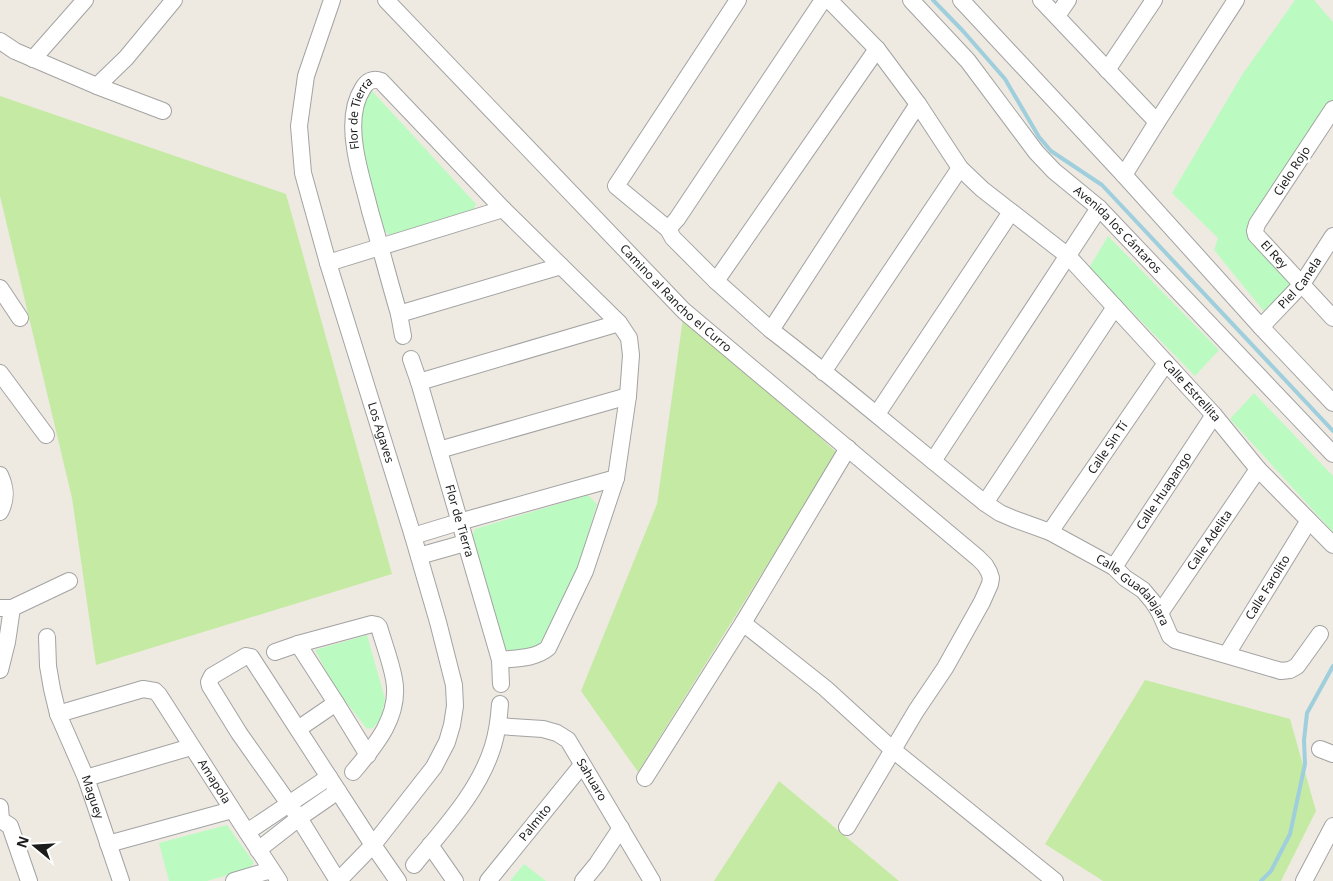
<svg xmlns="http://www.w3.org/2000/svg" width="1333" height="881" font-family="'Noto Sans',sans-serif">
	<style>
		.grass { fill: #c5eaa4 }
		.park { fill: #bbfbc1 }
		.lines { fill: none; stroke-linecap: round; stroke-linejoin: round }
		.stream { stroke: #9fcedd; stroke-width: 4 }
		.minor-casing { stroke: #a3a3a3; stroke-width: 18 }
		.minor { stroke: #fff; stroke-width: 16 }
		.labels { text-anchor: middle; stroke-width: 5; stroke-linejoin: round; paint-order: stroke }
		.street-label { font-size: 12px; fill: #1c1c1c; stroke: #fff }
	</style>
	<rect width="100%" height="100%" fill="#eeeae1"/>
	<path class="grass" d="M0 96 286 194 392 574 96 665 72 498 0 196Z
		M684 311 837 453 638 772 581 691 657 504Z
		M1145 680 1290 719 1316 811 1281 881H1103L1045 844Z
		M779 781 899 881H714Z"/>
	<path class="park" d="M1295 0H1314L1333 22V103L1248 233 1293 286 1267 315 1214 250 1218 238 1172 193 1242 75Z
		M372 91 476 204 473 211 389 235 383 229 363 162 359 126 364 93Z
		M1108 236 1219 350 1195 376 1089 268Z
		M1254 393 1333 476V532L1230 419Z
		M588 495 597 504 576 573 545 635 534 652H509L503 647 471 539 475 529Z
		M367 635 385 699 381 718 373 728 367 729 335 688 315 650Z
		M227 825 254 863 249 869 207 881H169L159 843Z
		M524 864 546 881H510Z"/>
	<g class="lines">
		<path class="stream" d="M933 0 963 31 1005 79 1039 137 1051 151 1102 185 1333 431
			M1261 881 1271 871 1290 834 1305 764 1304 740 1307 713 1333 666"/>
		<g class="minor-casing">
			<g id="minor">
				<path id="s1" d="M332 0 306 76 299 126 303 173 328 263 413 536 438 622 454 685 455 706 452 725 447 742 434 767 373 845 338 881"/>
				<path id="s2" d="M386 0 684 311 978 558 985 565 989 572 991 578 990 584 982 602 945 668 916 711 847 827"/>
				<path id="s3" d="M829 0 877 49 918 104 960 168 982 189 1068 256 1214 415 1258 469 1333 545"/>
				<path id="s4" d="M911 0 968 61 1036 152 1054 171 1099 208 1333 454"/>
				<path d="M961 0 1124 175 1261 327 1333 403"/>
				<path d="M1041 0 1157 122"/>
				<path d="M1057 16 1068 0"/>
				<path d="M0 41 15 51 97 86 126 58 174 0"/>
				<path d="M33 59 85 0"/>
				<path d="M1107 70 1154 0"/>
				<path d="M97 86 163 111"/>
				<path id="s5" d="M918 104 771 330C844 386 913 446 985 503L1000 513 1014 519 1050 532 1114 567 1125 578 1143 590 1153 602 1160 613 1170 636 1175 640 1281 671 1290 670 1297 666 1320 634"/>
				<path id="s6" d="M1333 109 1257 224 1255 231 1256 235 1333 318"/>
				<path d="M1124 175 1157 122 1236 0"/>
				<path d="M668 229 616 186 738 0"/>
				<path d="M328 263 503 209"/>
				<path d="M716 281 673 238 668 229 677 219 823 0"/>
				<path d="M0 288 20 318"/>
				<path d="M399 314 561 266"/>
				<path id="s7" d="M1261 327 1302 284 1333 236"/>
				<path d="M771 330 716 281 877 49"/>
				<path id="s8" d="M403 336 399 314C389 280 380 245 370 211 365 190 358 169 355 148 352 129 352 105 363 88 367 81 373 78 381 81L503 209 619 323 629 338 631 355 628 396 616 478 585 571 548 648C535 659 516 658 500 660"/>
				<path id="s9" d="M411 359 419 382 500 660 501 684"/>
				<path d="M823 372 960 168"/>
				<path d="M0 373 46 435"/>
				<path d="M419 382 619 323"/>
				<path d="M877 414 1011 212"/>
				<path d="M439 450 628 396"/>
				<path d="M933 461 1099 208"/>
				<path d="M0 475C6 488 7 499 0 512"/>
				<path d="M985 503 1115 307"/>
				<path id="s10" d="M1050 532 1166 363"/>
				<path d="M413 536 459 522 616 478"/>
				<path d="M419 556 465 543"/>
				<path id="s11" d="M1114 567 1214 415"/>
				<path d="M0 608H12L69 581"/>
				<path id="s12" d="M1160 613 1258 469"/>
				<path d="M743 623 825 688 893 750 1055 881"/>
				<path id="s13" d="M47 637 48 666 52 689 58 714 86 778 121 881"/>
				<path d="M298 644 336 703 368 755"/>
				<path d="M275 652 298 644 372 624 377 625 379 627C384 644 391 662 394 679 401 716 375 746 353 772"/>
				<path id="s14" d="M1227 654 1308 522"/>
				<path d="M0 670 7 642 12 608"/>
				<path id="s15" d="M58 714 143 689 155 691 159 695 241 823 279 881"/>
				<path id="s16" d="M498 726 543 729 557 733 568 740 652 881"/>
				<path d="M298 729 336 703"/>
				<path d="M1320 749 1333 754"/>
				<path d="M86 778 191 747"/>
				<path d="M645 778 743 623 848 448"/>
				<path d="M0 807 1 820 10 826 29 881"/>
				<path d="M247 832 329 777"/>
				<path d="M108 844 232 810"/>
				<path d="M430 845 455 881"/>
				<path d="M258 850 299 818 338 791"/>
				<path d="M414 865C443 829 479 792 493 746 497 733 499 719 500 704"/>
				<path d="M234 881 271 870"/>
				<path d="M338 881 299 818 239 733 210 686 209 682 212 676 246 656 251 657 373 845 398 881"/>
				<path id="s17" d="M488 881 582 765"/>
				<path d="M583 881 597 864 621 828"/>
				<path d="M1304 881 1333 826"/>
			</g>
		</g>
		<use href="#minor" class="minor"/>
	</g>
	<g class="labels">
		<g class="street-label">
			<text dy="4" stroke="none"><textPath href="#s8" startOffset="230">Flor de Tierra</textPath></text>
			<text transform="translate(1292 171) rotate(-57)" y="4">Cielo Rojo</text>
			<text dy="4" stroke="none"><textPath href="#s4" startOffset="310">Avenida los Cántaros</textPath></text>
			<text dy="4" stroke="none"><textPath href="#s6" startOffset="176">El Rey</textPath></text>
			<text dy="4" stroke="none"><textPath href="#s7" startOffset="59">Piel Canela</textPath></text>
			<text dy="4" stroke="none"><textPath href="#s2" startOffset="416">Camino al Rancho el Curro</textPath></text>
			<text dy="4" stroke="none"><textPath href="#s3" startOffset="536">Calle Estrellita</textPath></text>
			<text dy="4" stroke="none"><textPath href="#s1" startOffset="449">Los Agaves</textPath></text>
			<text dy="4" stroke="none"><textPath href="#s10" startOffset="102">Calle Sin Tí</textPath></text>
			<text dy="4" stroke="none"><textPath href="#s11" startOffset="91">Calle Huapango</textPath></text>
			<text dy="4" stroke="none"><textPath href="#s9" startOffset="169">Flor de Tierra</textPath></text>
			<text dy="4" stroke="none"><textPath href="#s12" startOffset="88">Calle Adelita</textPath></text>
			<text dy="4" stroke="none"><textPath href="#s14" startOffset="78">Calle Farolito</textPath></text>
			<text dy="4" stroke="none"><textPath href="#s5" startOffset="719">Calle Guadalajara</textPath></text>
			<text dy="4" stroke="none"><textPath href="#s16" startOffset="119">Sahuaro</textPath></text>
			<text dy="4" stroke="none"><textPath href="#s15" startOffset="209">Amapola</textPath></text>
			<text dy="4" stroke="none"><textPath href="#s13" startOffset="168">Maguey</textPath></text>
			<text dy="4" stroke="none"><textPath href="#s17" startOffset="75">Palmito</textPath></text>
		</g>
	</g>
	<g transform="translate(35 846) rotate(288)" stroke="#ffffff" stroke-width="4" paint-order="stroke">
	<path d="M0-4L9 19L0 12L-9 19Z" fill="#1c1c1c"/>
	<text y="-8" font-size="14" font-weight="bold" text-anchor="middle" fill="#1c1c1c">N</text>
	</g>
</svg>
